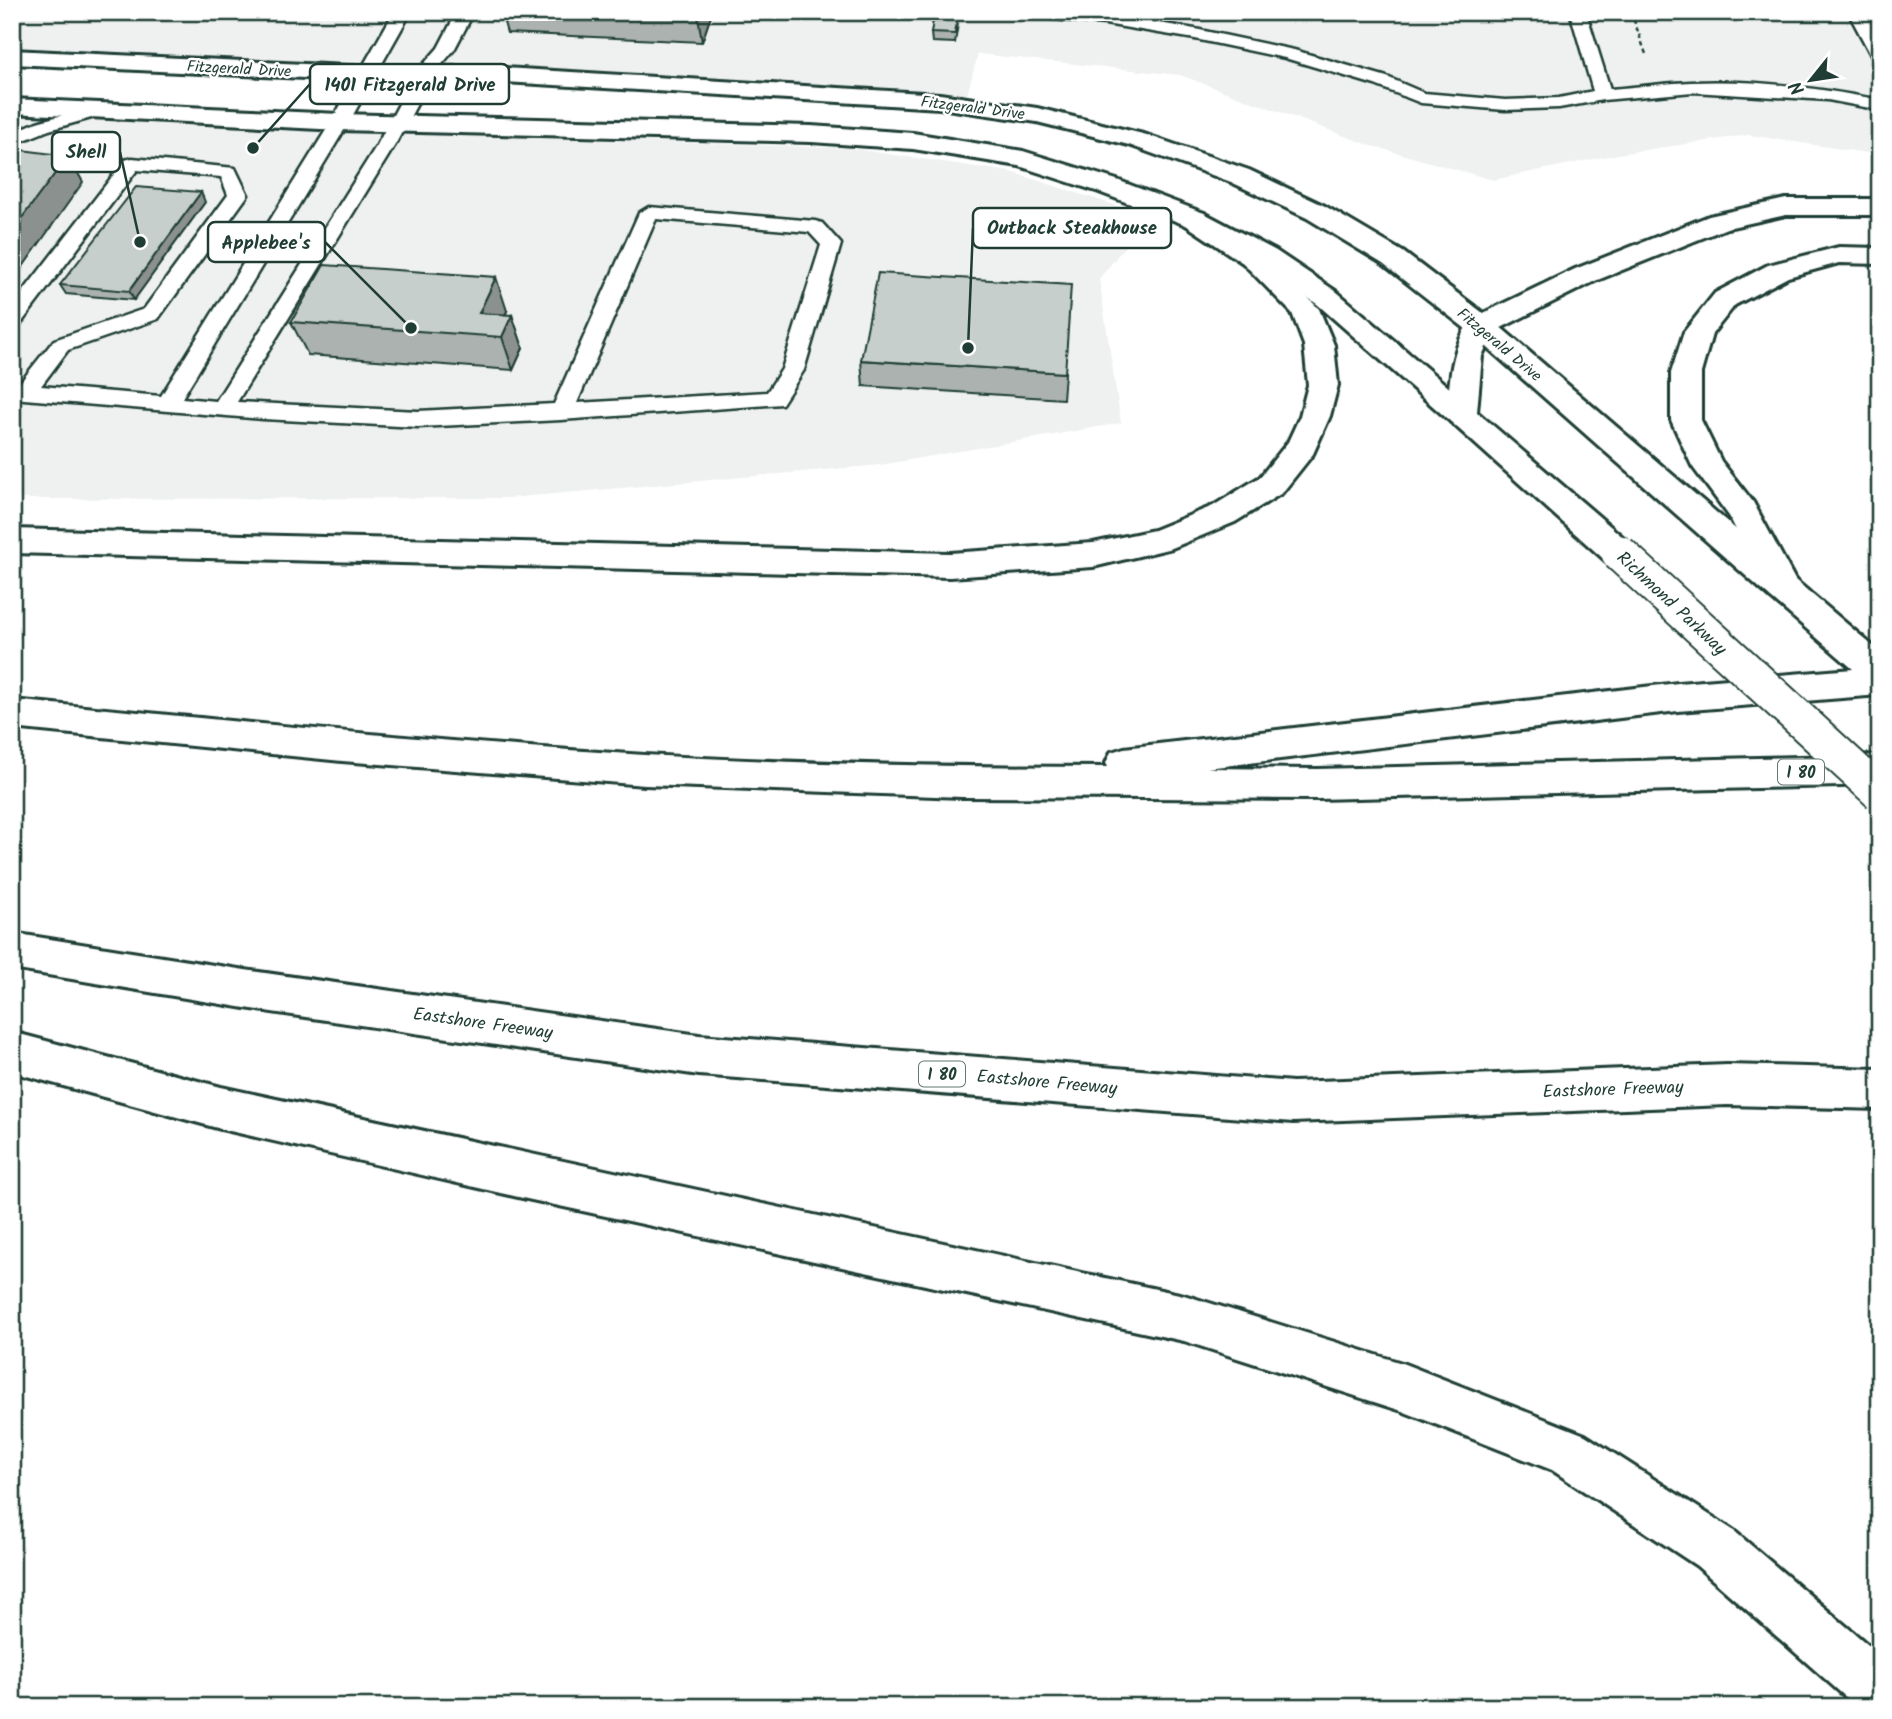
<svg xmlns="http://www.w3.org/2000/svg" width="1892" height="1719" font-family="Kalam,sans-serif">
	<style>
		.built { fill: #eef1f0 }
		.lines { fill: none; stroke-linecap: round; stroke-linejoin: round }
		.lane-casing { stroke: #1f3d34; stroke-width: 5 }
		.secondary-casing { stroke: #1f3d34; stroke-width: 6 }
		.highway-casing { stroke: #1f3d34; stroke-width: 6 }
		.path { stroke: #1f3d34; stroke-width: 2.5; stroke-dasharray: 4.5 3.5; stroke-linecap: butt }
		.lane { fill: #fff; fill-rule: evenodd }
		.secondary { fill: #fff; fill-rule: evenodd }
		.highway { fill: #fff; fill-rule: evenodd }
		.highway-bridge-casing { stroke: #1f3d34; stroke-width: 39; stroke-linecap: butt }
		.highway-bridge { stroke: #fff; stroke-width: 35 }
		.wall { fill: #abb2af; stroke: #1f3d34; stroke-width: 2 }
		.shaded-wall { fill: #8b918f; stroke: #1f3d34; stroke-width: 2 }
		.building { fill: #c7cfcc; stroke: #1f3d34; stroke-width: 2 }
		.labels { text-anchor: middle; stroke-width: 5; stroke-linejoin: round; paint-order: stroke }
		.far-street-label { font-size: 16px; fill: #1f3d34; stroke: #fff }
		.shield { fill: #fff; stroke: #627771; stroke-width: 2 }
		.shield-label { font-size: 16px; font-weight: bold; fill: #1f3d34 }
		.street-label { font-size: 18px; fill: #1f3d34; stroke: #fff }
		.leader { fill: none; stroke: #1f3d34; stroke-width: 2.5 }
		.callout-dot { fill: #1f3d34; stroke: #fff; stroke-width: 2.5 }
		.callout { fill: #fff; stroke: #1f3d34; stroke-width: 2.5 }
		.callout-label { font-size: 19px; text-anchor: middle; font-weight: bold; fill: #1f3d34 }
	</style>
	<rect width="100%" height="100%" fill="#fff"/>
	<filter id="ink" filterUnits="userSpaceOnUse"><feTurbulence type="fractalNoise" baseFrequency=".0143" numOctaves="2"/><feDisplacementMap in="SourceGraphic" scale="14" xChannelSelector="R" yChannelSelector="G"/><feConvolveMatrix kernelMatrix="1 2 1 2 8 2 1 2 1" color-interpolation-filters="sRGB"/></filter>
	<g filter="url(#ink)">
		<path class="built" d="M12 12H1880V155L1748 135 1618 154 1493 180 1369 145 1180 75 978 54 967 95 904 89 321 67 12 47Z
			M12 106 416 134 847 148 1011 172 1149 216 1099 279 1121 423 880 465 509 498 12 499Z"/>
		<g class="lines">
			<g class="lane-casing">
				<path id="lane" d="M394 12H411L349 122 182 398 216 401 377 145 415 74 438 48 457 12H474L454 50 432 76 395 145 237 402 418 411 554 404 639 213 649 207 815 221 822 223 841 244 804 370 782 404 561 420 418 427 263 419 12 398V384H19L54 340 144 309 228 195 221 177 137 170 19 326 12 328V306L125 160 132 158 235 168 248 195 158 319 68 350 41 386 161 396 331 122ZM656 219 809 232 821 245 782 369 767 392 577 403Z
					M1025 12 1105 14 1195 29 1294 50 1387 77 1424 93 1505 100 1559 98 1593 91 1570 12H1586L1610 89C1637 87 1664 83 1691 82 1754 79 1819 88 1880 100V110L1828 100 1693 92 1603 100 1559 108 1505 110 1421 103 1375 85 1285 58 1195 39 1105 24 1033 17Z
					M1848 12H1865L1880 39V60L1871 55Z
					M96 106 102 107 105 111 102 115 49 130 12 145V133L37 122Z"/>
			</g>
			<g class="secondary-casing">
				<path id="secondary" d="M12 50 368 67H487L940 94 1037 108 1147 135 1249 170 1325 206 1403 252 1491 319 1795 580 1800 589 1795 598 1783 602 1771 598 1471 333 1383 264 1307 218 1231 182 1129 145 1037 122 940 108 487 81H368L12 64Z
					M12 99 340 114 811 126 913 133 1023 151 1117 180 1204 213 1276 251 1337 292 1473 408 1477 415 1473 422 1462 425 1451 422 1317 304 1256 263 1186 225 1099 192 1019 166 913 149 811 142 340 130 12 113Z"/>
			</g>
			<g class="highway-casing">
				<path id="highway" d="M1786 199H1880V215H1786L1727 228 1595 281 1493 332 1482 356 1477 412 1631 544 1635 553 1631 562 1619 565 1607 562 1451 422 1447 415C1450 379 1450 351 1471 319L1575 269 1709 216Z
					M1195 211 1204 213 1263 251 1319 309 1334 345 1338 385 1330 416 1313 454 1282 493 1235 522 1172 548 1093 567 950 577 12 553V529L950 553 1093 543 1154 530 1213 506 1260 477 1288 442 1300 416 1308 385 1304 345 1292 313 1243 263 1186 225 1182 219 1186 213Z
					M1839 247 1880 248V264L1839 263 1788 277 1735 305 1712 334 1701 373V420L1721 461 1753 502 1795 580 1880 652V695L1678 711 1207 768 1318 769 1880 755V785L1318 799 962 797 645 785 342 761 12 728V700C223 720 433 742 645 755 799 764 954 767 1108 767L1106 763 1111 752 1124 748 1678 683 1853 669 1771 598 1729 516 1692 466 1671 420V373L1684 332 1715 293 1768 265Z
					M12 933 245 970 699 1035 1293 1082 1727 1065 1880 1069V1109L1727 1105 1293 1122 699 1075 245 1008 12 969Z
					M12 1032 221 1087 1184 1295 1402 1363 1585 1435 1733 1530 1880 1655V1707H1857L1697 1566 1552 1470 1402 1411 1184 1341 527 1199 221 1129 12 1072Z"/>
			</g>
			<path class="path" d="M1631 12 1647 57
				M1744 12 1811 15 1810 12"/>
			<use href="#lane" class="lane"/>
			<use href="#secondary" class="secondary"/>
			<use href="#highway" class="highway"/>
			<g class="highway-bridge-casing">
				<path id="highway-bridge" d="M1619 553 1880 793"/>
			</g>
			<use href="#highway-bridge" class="highway-bridge"/>
		</g>
		<path class="wall" d="M501 12H712L702 42 507 33Z
			M958 24 955 43 932 42 931 33Z
			M205 202 134 300 66 294 60 285Z
			M507 311 505 315H512L523 348 513 370 308 355 291 322Z
			M861 360 1065 373 1063 399 863 386Z"/>
		<path class="shaded-wall" d="M699 12H712L702 42 698 16Z
			M68 156 83 182 12 282V231Z
			M201 192 205 202 134 300 129 291Z
			M496 277 507 311 495 337 479 313Z
			M512 315 523 348 513 370 502 337Z"/>
		<path class="building" d="M618 12H699L698 16Z
			M934 14 958 15 955 34 931 33Z
			M22 150 68 156 12 231V161Z
			M136 187 201 192 129 291 60 285Z
			M324 265 496 277 479 313 512 315 502 337 291 322Z
			M878 273 1071 285 1065 373 861 360Z"/>
	</g>
	<g class="labels">
		<g class="far-street-label">
			<text transform="translate(239 68) rotate(3)" y="6">Fitzgerald Drive</text>
			<text transform="translate(973 107) rotate(7)" y="6">Fitzgerald Drive</text>
			<text transform="translate(1500 344) rotate(40)" y="6">Fitzgerald Drive</text>
		</g>
		<g class="shield">
			<rect x="1778" y="759.5" width="46" height="25" rx="5"/>
			<rect x="919" y="1061.5" width="46" height="25" rx="5"/>
		</g>
		<g class="shield-label">
			<text x="1801" y="778">I 80</text>
			<text x="942" y="1080">I 80</text>
		</g>
		<g class="street-label">
			<text transform="translate(1672 603) rotate(43)" y="6">Richmond Parkway</text>
			<text transform="translate(483 1023) rotate(8)" y="6">Eastshore Freeway</text>
			<text transform="translate(1047 1082) rotate(5)" y="6">Eastshore Freeway</text>
			<text transform="translate(1613 1089) rotate(-2)" y="6">Eastshore Freeway</text>
		</g>
	</g>
	<path class="leader" d="M253 148L310 84M140 242L120 152M968 348L973 228M411 328L325 242"/>
	<g class="callout-dot">
		<circle cx="253" cy="148" r="7"/>
		<circle cx="140" cy="242" r="7"/>
		<circle cx="968" cy="348" r="7"/>
		<circle cx="411" cy="328" r="7"/>
	</g>
	<g class="callout">
		<rect x="310" y="64" width="199" height="40" rx="7"/>
		<rect x="52" y="132" width="68" height="40" rx="7"/>
		<rect x="973" y="208" width="198" height="40" rx="7"/>
		<rect x="208" y="222" width="117" height="40" rx="7"/>
	</g>
	<g class="callout-label">
		<text x="410" y="91">1401 Fitzgerald Drive</text>
		<text x="86" y="158">Shell</text>
		<text x="1072" y="234">Outback Steakhouse</text>
		<text x="266" y="249">Applebee's</text>
	</g>
	<rect width="1892" height="1719" fill="none" stroke="#fff" stroke-width="42"/>
	<rect x="21" y="21" width="1850" height="1677" fill="none" stroke="#1f3d34" stroke-width="2.5" filter="url(#ink)"/>
	<g transform="translate(1811 80) rotate(240)" stroke="#ffffff" stroke-width="5" paint-order="stroke">
	<path d="M0-5L12 26L0 18L-12 26Z" fill="#1f3d34"/>
	<text y="-10" font-size="19" font-weight="bold" text-anchor="middle" fill="#1f3d34">N</text>
	</g>
</svg>
